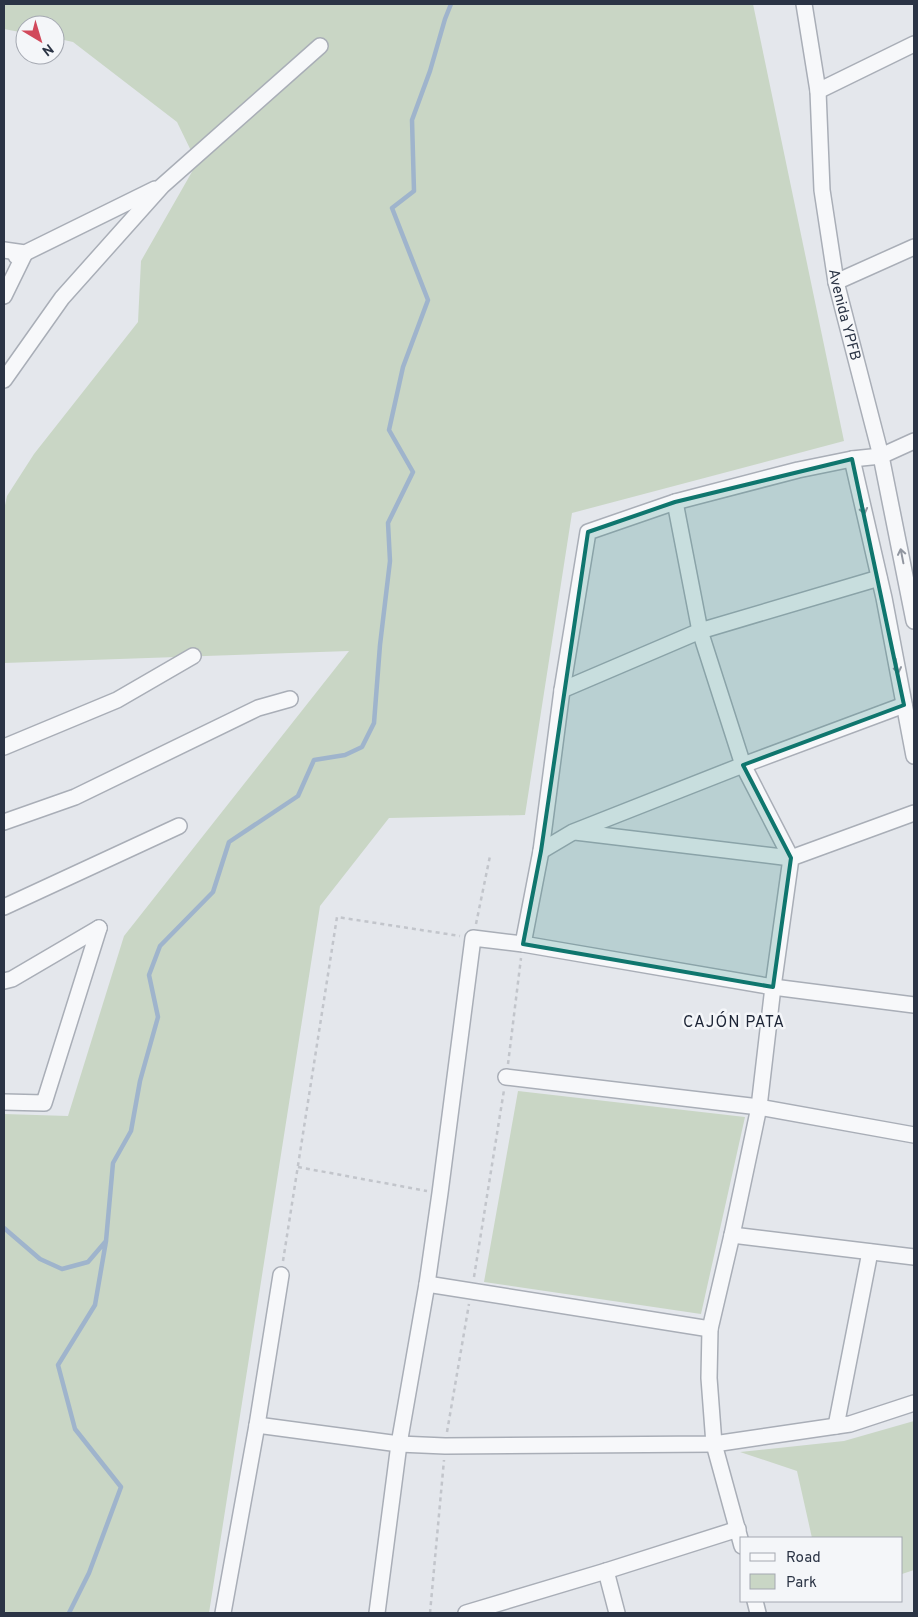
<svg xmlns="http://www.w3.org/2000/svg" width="918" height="1617" font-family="Overpass,sans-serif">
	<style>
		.green { fill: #c9d6c5 }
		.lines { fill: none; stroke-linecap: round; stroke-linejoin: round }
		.stream { stroke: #9fb4cc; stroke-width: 4.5 }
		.minor-casing { stroke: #a9aeb7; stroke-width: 18 }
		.path { stroke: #c2c5cb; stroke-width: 2.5; stroke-dasharray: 4 4; stroke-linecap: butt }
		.minor { stroke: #f7f8fa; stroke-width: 15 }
		.oneway { stroke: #9196a0 }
		.marked { fill: #0f766e; fill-opacity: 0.2; stroke: #0f766e; stroke-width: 4; stroke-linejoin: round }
		.labels { text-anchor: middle; stroke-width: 5; stroke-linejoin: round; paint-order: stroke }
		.street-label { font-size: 15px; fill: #2b3445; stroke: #f4f6f9 }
		.neighbourhood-label { font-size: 16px; letter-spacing: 1px; fill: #1d2536; stroke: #f4f6f9 }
	</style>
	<rect width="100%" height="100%" fill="#e4e7ec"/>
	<path class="green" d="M4 4H753L844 441 572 513 525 815 389 818 320 906 209 1613H4V1114L68 1116 124 936 349 651 4 663V510L7 496 34 454 138 322 141 261 197 163 177 122 73 42 55 38V25H25V33L4 29Z
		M518 1091 745 1117 701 1314 484 1282Z
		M914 1421V1570L902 1574V1538H812L797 1471 740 1452 844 1441Z"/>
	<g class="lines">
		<path class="stream" d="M4 1228 40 1259 62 1269 88 1262 106 1241
			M69 1613 89 1573 121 1487 75 1429 58 1365 95 1305 106 1241 113 1163 131 1131 140 1081 158 1017 149 975 160 946 213 892 229 842 298 796 314 760 345 755 362 747 374 723 380 645 390 561 388 523 413 472 389 430 403 367 428 300 392 208 414 191 412 120 430 71 445 19 451 4"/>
		<g class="minor-casing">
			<g id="minor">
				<path id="s1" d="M804 4 818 91 822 190 836 282 881 456 914 621"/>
				<path d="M818 91 914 44"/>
				<path d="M4 250 25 253 155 189"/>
				<path d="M836 282 914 247"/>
				<path d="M4 296 25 253 16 256"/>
				<path d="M4 380 62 298 162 186 320 46"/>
				<path d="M852 459 884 598 914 756"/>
				<path d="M675 502 700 631 743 765 791 858"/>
				<path d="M562 690 700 631 879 578"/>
				<path d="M4 747 117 700 193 656"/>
				<path d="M4 822 75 797 258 708 290 699"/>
				<path d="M575 832 791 858"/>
				<path d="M541 851 573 832 743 765 904 705"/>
				<path d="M4 907 179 826"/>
				<path d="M523 944 541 851 562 690 588 532 675 502 798 470 852 459 881 456 914 441"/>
				<path d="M4 981 12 979 99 928"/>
				<path d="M506 1077 759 1107 914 1135"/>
				<path d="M4 1102 44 1103 99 928"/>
				<path d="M732 1235 914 1257"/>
				<path d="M427 1284 710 1329"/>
				<path d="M257 1425 399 1444 445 1446 714 1444 850 1424 914 1403"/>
				<path d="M836 1426 870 1252"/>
				<path d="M742 1546 714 1444 709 1378 710 1329 732 1235 759 1107 773 987 791 858 914 813"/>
				<path d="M606 1571 617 1613"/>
				<path d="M755 1601 758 1613"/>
				<path d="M223 1613 257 1425 281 1275"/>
				<path d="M377 1613 399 1444 427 1284 440 1193 473 938 523 944 773 987 914 1005"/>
				<path d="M466 1613 606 1571 738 1529"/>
			</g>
		</g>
		<path class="path" d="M476 924 490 856
			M508 1064 521 958
			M298 1167 427 1191
			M283 1261 337 917 460 936
			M474 1277 504 1090
			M447 1432 469 1304
			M430 1613 444 1460"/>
		<use href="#minor" class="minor"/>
	</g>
	<defs><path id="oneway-shaft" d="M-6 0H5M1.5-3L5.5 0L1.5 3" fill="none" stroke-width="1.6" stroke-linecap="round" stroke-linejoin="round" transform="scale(1.25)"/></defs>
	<g class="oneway">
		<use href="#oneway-shaft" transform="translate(863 507) rotate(77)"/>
		<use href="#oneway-shaft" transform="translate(902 556) rotate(-101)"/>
		<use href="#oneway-shaft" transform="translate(897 666) rotate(79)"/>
	</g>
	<path class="marked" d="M852 459 904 705 743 765 791 858 773 987 523 944 541 851 588 532 675 502Z"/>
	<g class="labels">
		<g class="street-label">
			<text dy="5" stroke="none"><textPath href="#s1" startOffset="314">Avenida YPFB</textPath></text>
		</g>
		<g class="neighbourhood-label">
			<text x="734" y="1027">CAJÓN PATA</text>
		</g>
	</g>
	<rect width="918" height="1617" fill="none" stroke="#2b3445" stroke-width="10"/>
	<rect x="740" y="1537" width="162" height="65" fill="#f4f6f9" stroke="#a4a8b1"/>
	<rect x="750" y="1553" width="25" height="8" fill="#f7f8fa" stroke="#a4a8b1"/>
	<text x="786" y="1562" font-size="15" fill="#2b3445">Road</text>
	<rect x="750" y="1574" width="25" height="15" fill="#c9d6c5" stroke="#a4a8b1"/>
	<text x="786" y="1587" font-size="15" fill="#2b3445">Park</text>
	<g transform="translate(40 40) rotate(142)"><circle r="24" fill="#f4f6f9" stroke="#a4a8b1"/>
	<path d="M0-4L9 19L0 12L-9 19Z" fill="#d1495b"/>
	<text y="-8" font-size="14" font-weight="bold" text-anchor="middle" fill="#2b3445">N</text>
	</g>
</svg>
